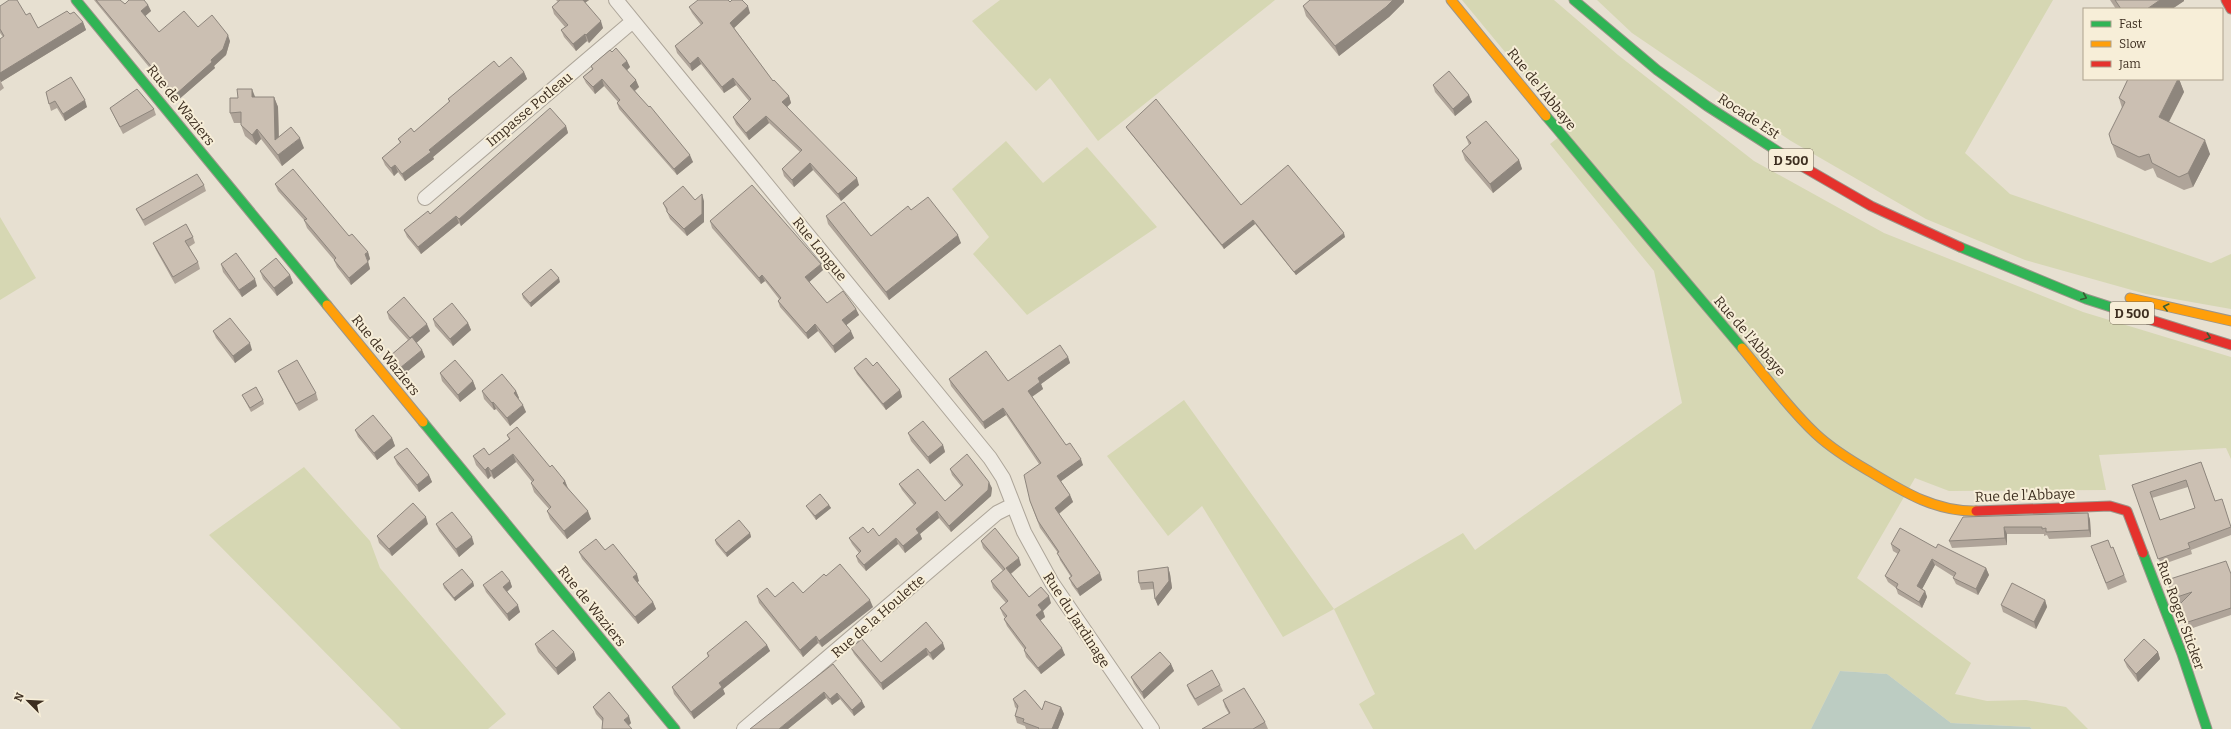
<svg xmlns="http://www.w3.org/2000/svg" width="2231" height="729" font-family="Bitter,serif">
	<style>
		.green { fill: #d6d7b3 }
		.water { fill: #bcccc2 }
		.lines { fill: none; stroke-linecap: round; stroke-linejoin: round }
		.street-casing { stroke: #ada599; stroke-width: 16 }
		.fast-casing { stroke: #9c958a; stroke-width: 11 }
		.slow-casing { stroke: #9c958a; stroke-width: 11 }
		.jam-casing { stroke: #9c958a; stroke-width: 11 }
		.street { stroke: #efebe3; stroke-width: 14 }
		.fast { stroke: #30b455; stroke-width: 9 }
		.slow { stroke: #ff9f0a; stroke-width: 9 }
		.jam { stroke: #e5322d; stroke-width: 9 }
		.wall { fill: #afa499; fill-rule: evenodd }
		.shaded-wall { fill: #8e867d }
		.building { fill: #cbbfb2; stroke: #8e867d; fill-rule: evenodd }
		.oneway { stroke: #385d33 }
		.labels { text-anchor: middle; stroke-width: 4; stroke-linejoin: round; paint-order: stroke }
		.shield { fill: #f7eed8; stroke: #756857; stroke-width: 1 }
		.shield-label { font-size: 13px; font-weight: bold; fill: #3d2e20 }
		.street-label { font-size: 14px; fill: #3d2e20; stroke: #f7eed8 }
	</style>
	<rect width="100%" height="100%" fill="#e7e0d1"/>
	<path class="green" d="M1000 0H1275L1098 141 1050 78 1036 91 972 21Z
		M1462 0H1554L1618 55 1754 161 1884 233 2083 312 2231 357V459L2226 448 2099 455 2106 490 1949 491 1915 478 1857 578 1971 663 1955 694 1987 701 2026 700 2066 707 2088 729H2032L2030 727 1951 723 1887 674 1840 671 1811 729H1373L1359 704 1375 694 1334 609 1283 637 1202 506 1168 536 1107 456 1184 400 1334 609 1463 533 1475 550 1682 403 1654 271 1550 144 1569 129Z
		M1597 0H2053L1965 153 2010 194 2211 263 2231 254V309L2146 294 2025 260 1926 219 1791 141 1632 33Z
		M1006 141 1043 183 1087 147 1157 227 1027 315 973 254 989 237 952 189Z
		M0 217 36 278 0 300Z
		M304 467 370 541 380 568 506 714 488 729H401L209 535Z"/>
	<path class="water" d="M1840 671 1887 674 1951 723 2030 727 2032 729H1811Z"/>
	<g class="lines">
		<g class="street-casing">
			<path id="street" d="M616 0 990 458 1003 478 1024 532 1052 583 1152 729
				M425 198 633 21
				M744 729 997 513 1013 505"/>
		</g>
		<g class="fast-casing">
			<path id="fast" d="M76 0 327 305
				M1574 0 1657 70 1707 106 1793 161
				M1546 116 1742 348
				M1960 247 2086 299 2148 319
				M423 422 675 729
				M2143 553 2182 654 2207 729"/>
		</g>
		<g class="slow-casing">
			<path id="slow" d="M1451 0 1546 116
				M2130 298 2231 321
				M327 305 423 422
				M1742 348C1766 377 1789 409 1816 434 1832 449 1850 460 1869 471 1902 491 1935 512 1976 511"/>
		</g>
		<g class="jam-casing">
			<path id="jam" d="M2226 0 2231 9
				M1793 161 1871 206 1960 247
				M2148 319 2231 345
				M1976 511 2110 506 2127 511 2143 553"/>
		</g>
		<use href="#street" class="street"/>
		<use href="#fast" class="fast"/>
		<use href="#slow" class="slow"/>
		<use href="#jam" class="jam"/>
	</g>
	<path class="wall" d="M94 0H120L125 4 148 5 151 11 145 16 159 32 198 27 230 41 226 55 214 66 215 68 177 101Z
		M556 0H589L585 3 603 28 589 43 587 41 576 51 564 37 561 30 565 27 554 14 552 7 558 2Z
		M2110 0H2184V1L2172 9H2116Z
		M730 2 750 13 734 28 773 81 789 96 791 103 787 107 859 185 841 201 813 170 794 187 784 176 782 169 800 152 769 123 749 140 736 124 733 117 749 101 736 85 724 93 701 64 692 71 677 53 675 46 701 25 692 13 689 7Z
		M1404 2 1389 17 1339 56 1306 16 1303 6Z
		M0 6 26 15 38 28 70 14 83 22 86 30 1 82 4 88 0 91V39L3 37 0 33Z
		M612 52 627 61 630 67 627 70 639 87 635 91 693 162 677 175 619 109 617 103 618 102 604 86 595 94 586 83 583 77 592 69 591 66Z
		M499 67 524 72 527 79 433 157 434 159 405 181 398 172 394 176 385 165 382 158 400 143 398 139 414 132 449 102 448 99Z
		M2128 79H2179L2184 92 2169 122 2210 154 2193 187 2184 190 2157 177 2153 168 2145 171 2117 157 2112 144 2122 108 2119 98Z
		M1433 85 1469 95 1472 102 1455 116 1435 92Z
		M46 92 87 107 65 121 57 108 51 111Z
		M255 97H274L278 107 279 138 304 148 282 166 261 139 256 145 245 136 241 125V123H234L230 113Z
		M110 108 154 109 156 115 123 134Z
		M566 126 568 133 461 226 459 223 421 254 407 237 404 230Z
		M1126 127 1241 205 1345 237 1296 275 1255 224 1224 249 1128 130Z
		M1466 137 1519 160 1522 169 1493 193 1465 160 1462 151 1469 145Z
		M275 184 349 236 368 252 370 259 368 261 370 269 351 285 337 267 334 260 307 228 304 220 278 191Z
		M204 185 206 191 145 226 139 215 136 209Z
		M695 200 704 201V222L687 236 670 219 663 203Z
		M911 210 961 243 889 300 828 224 826 216 871 236Z
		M710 221 823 270 809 282 827 303 856 309 859 315 846 325 854 338 835 353 818 331 808 339 780 307 778 301 779 299 765 281 761 284 712 228Z
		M193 237 195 243 189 247 198 262 200 269 175 284 156 250 153 243Z
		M221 264 257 286 242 297 223 272Z
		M260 271 290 275 293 283 277 296 263 279Z
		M560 282 531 307 523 298 522 294Z
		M387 312 430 331 416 343 422 350 425 357 403 375 393 363 390 356 408 340 389 319Z
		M433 319 468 323 471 330 453 346 435 326Z
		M213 331 252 350 235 363 216 338Z
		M1068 357 1070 363 1041 384 1043 389 1032 397 1066 445 1083 465 1061 481 1070 495 1073 502 1059 514 1102 580 1080 596 1072 585 1069 578 1071 577 1060 560 1058 553 1040 528 1030 501 1039 464 1006 415 985 429 951 386 949 379 1008 381Z
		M873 366 900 390 902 397 886 410 857 374 854 368Z
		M278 371 316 393 318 400 299 411 281 378Z
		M440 373 473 381 476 389 460 402 442 381Z
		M482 391H516L519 398 518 399 526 412 510 426 496 409 494 410 484 399Z
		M242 395 263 400 264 404 251 412Z
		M355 430 392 438 395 446 377 460 358 437Z
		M908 433 943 445 945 452 930 464 911 441Z
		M507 435 550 467 565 481 568 488 591 519 567 539 550 519 547 511 549 509 534 492 531 483 532 482 516 462 494 479 491 476 488 479 476 465 473 456 489 455 509 439Z
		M394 457 429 475 432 482 419 492 397 464Z
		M2201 462 2215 501 2224 505 2231 528V535L2191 550 2192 554 2161 565 2132 485ZM2188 487 2195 508 2160 520 2152 498Z
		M950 469 992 488 991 496 951 532 939 518 920 534 922 539 905 553 898 544 866 571 858 562 856 556 859 553 852 544 849 538 868 533 879 536 914 505 902 490 899 484 945 501 961 486 952 475Z
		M829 505 831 508 816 520 808 509 806 506Z
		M2088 513 2090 520 2091 537 2049 539 2047 535 2044 536V534H2007V545L1952 548 1949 541 1963 517Z
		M428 524 392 556 379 543 377 536Z
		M436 524 474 544 459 557 439 531Z
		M750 533 751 537 727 557 716 544 715 540Z
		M981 541 1021 565 1011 574 1029 597 1051 603 1043 611 1045 617 1040 621 1065 655 1041 674 1026 657 1024 650V649L1007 626 1004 619 1005 618 1003 615 1000 608 1006 603 993 588 991 581 1003 571 983 548Z
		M1891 544 1936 548 1986 568 1989 575 1978 595 1956 584 1953 578 1954 577 1935 565 1922 589 1925 591 1927 597 1922 608 1898 594 1896 588 1888 582 1885 576 1898 554 1893 551Z
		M2091 546 2111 548 2113 547 2127 582 2108 590Z
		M605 550 639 581 637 582 653 602 656 609 638 624 582 559 579 552Z
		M1168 567 1170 574 1172 588 1158 606 1155 599 1154 589 1141 590 1139 583Z
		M2231 574V615L2187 630 2178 606 2180 604 2177 605 2167 580Z
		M826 576 873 607 822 647 818 643 803 657 759 603 757 596 775 597 803 593Z
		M510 581 512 587 507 592 520 612 509 621 486 592 483 585Z
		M473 582 474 586 455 601 444 588 443 584Z
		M2045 600 2047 607 2036 629 2003 612 2001 605Z
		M926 622 945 649 933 660 928 655 883 690 854 654 851 648 881 662Z
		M535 644 574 652 576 660 558 675 538 652Z
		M767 645 770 651 723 689 725 694 694 719 674 694 672 687 708 657 707 653Z
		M2158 652 2160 659 2138 682 2127 667 2124 660Z
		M833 664 865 707 854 716 840 699 832 705 826 698 788 729Z
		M1171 664 1174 671 1144 699 1134 684 1131 677Z
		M1187 685H1220L1223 691 1198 706 1189 691Z
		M1013 699 1042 710 1061 707 1064 714 1058 729H1026L1025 726 1017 723 1015 716 1017 709 1015 707Z
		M1223 700 1265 722 1268 729H1202L1229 714 1225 707Z
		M593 707 631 723 629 725 603 722 596 714Z"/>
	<path class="shaded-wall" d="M582 0H589L583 4Z
		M1393 0H1404V2L1389 17 1339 56 1335 46Z
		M2160 0H2184V1L2172 9H2147Z
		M148 5 151 11 143 18 141 11Z
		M748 6 750 13 733 29 730 23Z
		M601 21 603 28 589 43 586 35Z
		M83 22 86 30 1 82V80L0 81V73Z
		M585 34 587 41 576 51 573 44Z
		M228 35 230 41 226 55 214 66 215 68 177 101 175 95 211 60Z
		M698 57 701 64 692 71 690 64Z
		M627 61 630 67 625 72 622 65Z
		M524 72 527 79 433 157 434 159 405 181 402 174 429 150Z
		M733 78 736 85 724 93 722 87Z
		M602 79 604 86 595 94 593 87Z
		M2178 79H2179L2184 92 2164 131 2159 117Z
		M636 80 639 87 633 92 630 86Z
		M252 89 256 99 252 97Z
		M1469 95 1472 102 1455 116 1453 109Z
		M789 96 791 103 785 109 782 102Z
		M274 97 278 107 279 151 275 140Z
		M85 100 87 107 65 121 63 114Z
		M766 116 769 123 749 140 746 133Z
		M566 126 568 133 461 226 459 219Z
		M257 129 261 139 256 145 252 135Z
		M300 138 304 148 282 166 278 155Z
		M2205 140 2210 154 2193 187 2188 173Z
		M690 155 693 162 677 175 674 169Z
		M1519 160 1522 169 1493 193 1490 184Z
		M810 163 813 170 794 187 792 180Z
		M395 165 398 172 394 176 391 168Z
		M857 178 859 185 841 201 838 194Z
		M702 194 704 201V222L687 236 684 229Z
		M456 216 459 223 421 254 418 247Z
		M1253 220 1255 224 1224 249 1222 245Z
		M1344 233 1345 237 1296 275 1294 272Z
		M958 235 961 243 889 300 886 292Z
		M368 252 370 259 368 261 365 254Z
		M368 262 370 269 351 285 349 278Z
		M821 264 823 270 807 284 805 277Z
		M290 275 293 283 277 296 274 288Z
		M762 275 765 281 761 284 759 278Z
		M559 278 560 282 531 307 530 303Z
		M255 279 257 286 242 297 239 290Z
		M856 309 859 315 844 327 842 320Z
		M468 323 471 330 453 346 450 339Z
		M427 324 430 331 413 346 410 338Z
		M815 324 818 331 808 339 806 333Z
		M851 331 854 338 835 353 833 346Z
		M250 343 252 350 235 363 233 356Z
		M422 350 425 357 403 375 400 368Z
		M1068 357 1070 363 1041 384 1043 389 1030 398 1028 391 1038 378Z
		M473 381 476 389 460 402 458 395Z
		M900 390 902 397 886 410 883 404Z
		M516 391 519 398 516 401 514 393Z
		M493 402 496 409 494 410 492 403Z
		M523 405 526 412 510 426 507 418Z
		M1003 408 1006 415 985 429 983 422Z
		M392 438 395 446 377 460 374 453Z
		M943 445 945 452 930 464 928 457Z
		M513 454 516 462 494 479 491 471Z
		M1081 459 1083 465 1060 482 1057 476Z
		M488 467 491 476 488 479 485 470Z
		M429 475 432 482 419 492 417 485Z
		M565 481 568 489 563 483Z
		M989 482 992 488 991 496 951 532 949 526Z
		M1070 495 1073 502 1057 515 1055 508Z
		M829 505 831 508 816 520 815 516Z
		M588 511 591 519 567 539 564 531Z
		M937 511 939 518 920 534 922 539 905 553 903 546 916 529Z
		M2088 513 2090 520 2091 537 2089 530Z
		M426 517 428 524 392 556 389 549Z
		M2004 527 2007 534V545L2005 538Z
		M750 533 751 537 727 557 726 553Z
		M472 537 474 544 459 557 456 549Z
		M896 538 898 544 866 571 864 565Z
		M1019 558 1021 565 1009 575 1006 568Z
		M1932 559 1935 565 1920 593 1917 586Z
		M1168 567 1170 574 1172 588 1158 606 1155 599Z
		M1986 568 1989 575 1978 595 1976 589Z
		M1100 573 1102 580 1080 596 1077 589Z
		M637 574 639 581 635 584 633 577Z
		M510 581 512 587 505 593 503 587Z
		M473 582 474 586 455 601 454 598Z
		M1925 591 1927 597 1922 608 1919 602Z
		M1049 596 1051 603 1043 611 1045 617 1038 622 1036 615 1038 605Z
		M870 600 873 607 822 647 819 641Z
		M2045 600 2047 607 2036 629 2034 622Z
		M653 602 656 609 638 624 635 617Z
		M518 605 520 612 509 621 507 614Z
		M816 636 818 643 803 657 800 650Z
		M943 643 945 649 933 660 930 653Z
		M767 645 770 651 723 689 725 694 694 719 691 712 719 683Z
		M926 648 928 655 883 690 881 683Z
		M1062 648 1065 655 1041 674 1038 668Z
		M574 652 576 660 558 675 556 668Z
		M2158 652 2160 659 2138 682 2136 674Z
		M1171 664 1174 671 1144 699 1142 692Z
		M824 692 826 698 788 729H779Z
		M837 693 840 699 832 705 830 699Z
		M862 701 865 707 854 716 852 710Z
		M1061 707 1064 714 1058 729H1052Z
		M629 716 631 723 627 727 624 720Z"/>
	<path class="building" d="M9 0H17L26 15 30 13 38 28 67 11 70 14 74 12 83 22 0 73V39L4 36 0 29V6Z
		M96 0H120L125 4 129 0H144L148 5 141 11 159 32 184 11 198 27 212 15 228 35 223 49 211 60 212 62 175 95Z
		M560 0H583L601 21 586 35 585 34 573 44 561 30 568 25 552 7Z
		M698 0H728L730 2 732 0H742L748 6 730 23 773 81 774 80 789 96 782 102 857 178 838 194 810 163 792 180 782 169 802 150 766 116 746 133 733 117 751 99 733 78 722 87 698 57 690 64 675 46 703 23 689 7Z
		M1310 0H1393L1386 7 1335 46 1303 6Z
		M2115 0H2160L2147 9H2121Z
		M616 48 627 61 622 65 636 80 630 86 649 107 650 106 690 155 674 169 617 103 620 100 602 79 593 87 583 77 593 69 591 66 610 50 612 52Z
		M511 57 524 72 429 150 431 152 402 174 395 165 391 168 382 158 401 142 398 139 411 128 414 132 450 101 448 99 494 61 499 67Z
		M1449 71 1469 95 1453 109 1433 85Z
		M71 77 85 100 63 114 55 101 49 104 46 92Z
		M2128 79H2178L2159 117 2205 140 2188 173 2179 177 2152 163 2149 154 2139 157 2112 144 2109 134 2125 102 2119 98Z
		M137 89 154 109 120 127 110 108Z
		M237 89H252V97H274L275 140 291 127 300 138 278 155 257 129 252 135 241 125V112L230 113V98H238Z
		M1156 99 1241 205 1288 165 1344 233 1294 272 1253 220 1222 245 1126 127Z
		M550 108 566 126 459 219 456 216 418 247 404 230 428 211 430 214Z
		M1486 121 1519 160 1490 184 1462 151 1471 143 1466 137Z
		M293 169 349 236 352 234 368 252 365 254 368 262 349 278 334 260 336 258 304 220 307 219 275 184Z
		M197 174 204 185 143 220 136 209Z
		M752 185 821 264 805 277 827 303 843 291 856 309 842 320 851 331 833 346 815 324 806 333 778 301 781 298 762 275 759 278 710 221Z
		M683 186 695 200 702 194V214L684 229 667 212V209L663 203Z
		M928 197 958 235 886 292 826 216 844 202 871 236 908 206 911 210Z
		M186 224 193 237 185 241 198 262 173 277 153 243Z
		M236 253 255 279 239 290 221 264Z
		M276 258 290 275 274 288 260 271Z
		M551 269 559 278 530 303 522 294Z
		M404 297 427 324 410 338 387 312Z
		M452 303 468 323 450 339 433 319Z
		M230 318 250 343 233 356 213 331Z
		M412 337 422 350 400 368 390 356Z
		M1060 345 1068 357 1038 378 1040 382 1028 391 1066 445 1070 443 1081 459 1057 476 1070 495 1055 508 1100 573 1077 589 1069 578 1072 576 1057 553 1059 552 1038 521 1030 501 1024 475 1041 463 1003 408 983 422 949 379 986 351 1008 381Z
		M866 358 873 366 877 362 900 390 883 404 854 368Z
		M297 360 316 393 296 404 278 371Z
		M455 360 473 381 458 395 440 373Z
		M502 374 516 391 514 393 523 405 507 418 493 402 492 403 482 391Z
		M256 387 263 400 250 408 242 395Z
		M373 415 392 438 374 453 355 430Z
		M923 421 943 445 928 457 908 433Z
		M517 427 550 467 552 465 565 481 563 483 588 511 564 531 547 511 551 507 531 483 534 480 513 454 491 471 488 467 485 470 473 456 484 448 489 455 510 439 507 435Z
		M407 448 429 475 417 485 394 457Z
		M967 454 989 482 988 490 949 526 937 511 916 529 919 533 903 546 896 538 864 565 856 556 861 551 849 538 863 527 868 533 873 528 879 536 916 503 899 484 918 469 945 501 963 485 950 469Z
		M2201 462 2215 501 2222 499 2231 527 2188 543 2190 548 2158 559 2132 485ZM2186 480 2195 508 2160 520 2150 492Z
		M820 494 829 505 815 516 806 506Z
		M413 503 426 517 389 549 377 536Z
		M452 512 472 537 456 549 436 524Z
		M2088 513 2089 530 2046 532V528L2042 529V527H2004L2005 538 1949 541 1963 517Z
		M739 520 750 533 726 553 715 540Z
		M995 528 1019 558 1006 568 1029 597 1041 587 1049 596 1038 605 1042 610 1036 615 1062 648 1038 668 1024 650 1026 648 1004 619 1007 616 1000 608 1008 601 991 581 1005 569 981 541Z
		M1900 528 1936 548 1938 544 1986 568 1976 589 1953 578 1956 573 1932 559 1917 586 1925 591 1919 602 1896 588 1898 584 1885 576 1900 550 1891 544Z
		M596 539 605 550 613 544 637 574 633 577 653 602 635 617 579 552Z
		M2108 540 2111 548 2113 547 2124 575 2106 583 2091 546Z
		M2226 561 2231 574V608L2185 623 2178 606 2192 592 2174 598 2167 580Z
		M840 564 870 600 819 641 816 636 800 650 757 596 767 588 775 597 793 582 803 593 824 574 826 576Z
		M1168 567 1169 581 1155 599 1153 582 1139 583 1138 571Z
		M462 569 473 582 454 598 443 584Z
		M502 571 510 581 503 587 518 605 507 614 483 585Z
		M2012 583 2045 600 2034 622 2001 605Z
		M746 621 767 645 719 683 722 687 691 712 672 687 709 656 707 653Z
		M926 622 943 643 930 653 926 648 881 683 851 648 862 639 881 662Z
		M553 630 574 652 556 668 535 644Z
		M2144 639 2158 652 2136 674 2124 660Z
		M1160 652 1171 664 1142 692 1131 677Z
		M833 664 862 701 852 710 837 693 830 699 824 692 779 729H750Z
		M1212 670 1220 685 1195 699 1187 685Z
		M1244 688 1265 722 1253 729H1202L1230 713 1223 700Z
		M1025 690 1042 710 1045 701 1061 707 1052 729H1038L1039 728 1023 722 1024 719 1015 716 1018 706 1013 699Z
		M609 692 629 716 624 720 632 729H602L603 718 593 707Z"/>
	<defs><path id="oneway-chevron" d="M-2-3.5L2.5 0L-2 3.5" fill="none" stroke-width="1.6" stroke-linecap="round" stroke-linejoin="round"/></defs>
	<g class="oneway">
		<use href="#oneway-chevron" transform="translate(2084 297) rotate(23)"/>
		<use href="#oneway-chevron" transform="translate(2166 307) rotate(-166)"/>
		<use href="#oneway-chevron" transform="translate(2208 337) rotate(19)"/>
	</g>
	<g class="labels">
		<g class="shield">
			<rect x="1769" y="149" width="44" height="22" rx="3"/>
			<rect x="2110" y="302" width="44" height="22" rx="3"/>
		</g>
		<g class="shield-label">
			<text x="1791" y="165">D 500</text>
			<text x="2132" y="318">D 500</text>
		</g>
		<g class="street-label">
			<text transform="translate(1542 89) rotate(51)" y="5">Rue de l'Abbaye</text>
			<text transform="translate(181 105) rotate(51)" y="5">Rue de Waziers</text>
			<text transform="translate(529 109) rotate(-40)" y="5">Impasse Potleau</text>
			<text transform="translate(1749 116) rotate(33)" y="5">Rocade Est</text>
			<text transform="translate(820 249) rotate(51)" y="5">Rue Longue</text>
			<text transform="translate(1750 336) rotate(49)" y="5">Rue de l'Abbaye</text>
			<text transform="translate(386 355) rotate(51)" y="5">Rue de Waziers</text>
			<text transform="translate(2025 495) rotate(-2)" y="5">Rue de l'Abbaye</text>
			<text transform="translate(592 606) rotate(51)" y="5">Rue de Waziers</text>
			<text transform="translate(2181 615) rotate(70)" y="5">Rue Roger Sticker</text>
			<text transform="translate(878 616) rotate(-41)" y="5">Rue de la Houlette</text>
			<text transform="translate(1077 620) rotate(57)" y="5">Rue du Jardinage</text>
		</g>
	</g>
	<rect x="2083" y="8" width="140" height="72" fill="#f7eed8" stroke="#ada18e"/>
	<rect x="2091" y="21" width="20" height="6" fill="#30b455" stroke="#ada18e"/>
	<text x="2119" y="28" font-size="12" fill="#3d2e20">Fast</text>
	<rect x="2091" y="41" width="20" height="6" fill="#ff9f0a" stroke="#ada18e"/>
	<text x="2119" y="48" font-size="12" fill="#3d2e20">Slow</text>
	<rect x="2091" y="61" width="20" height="6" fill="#e5322d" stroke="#ada18e"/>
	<text x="2119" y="68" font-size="12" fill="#3d2e20">Jam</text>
	<g transform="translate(28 701) rotate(294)" stroke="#f7eed8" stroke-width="3" paint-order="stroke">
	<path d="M0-3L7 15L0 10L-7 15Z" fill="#3d2e20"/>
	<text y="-6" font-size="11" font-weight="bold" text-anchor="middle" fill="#3d2e20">N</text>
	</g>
</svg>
